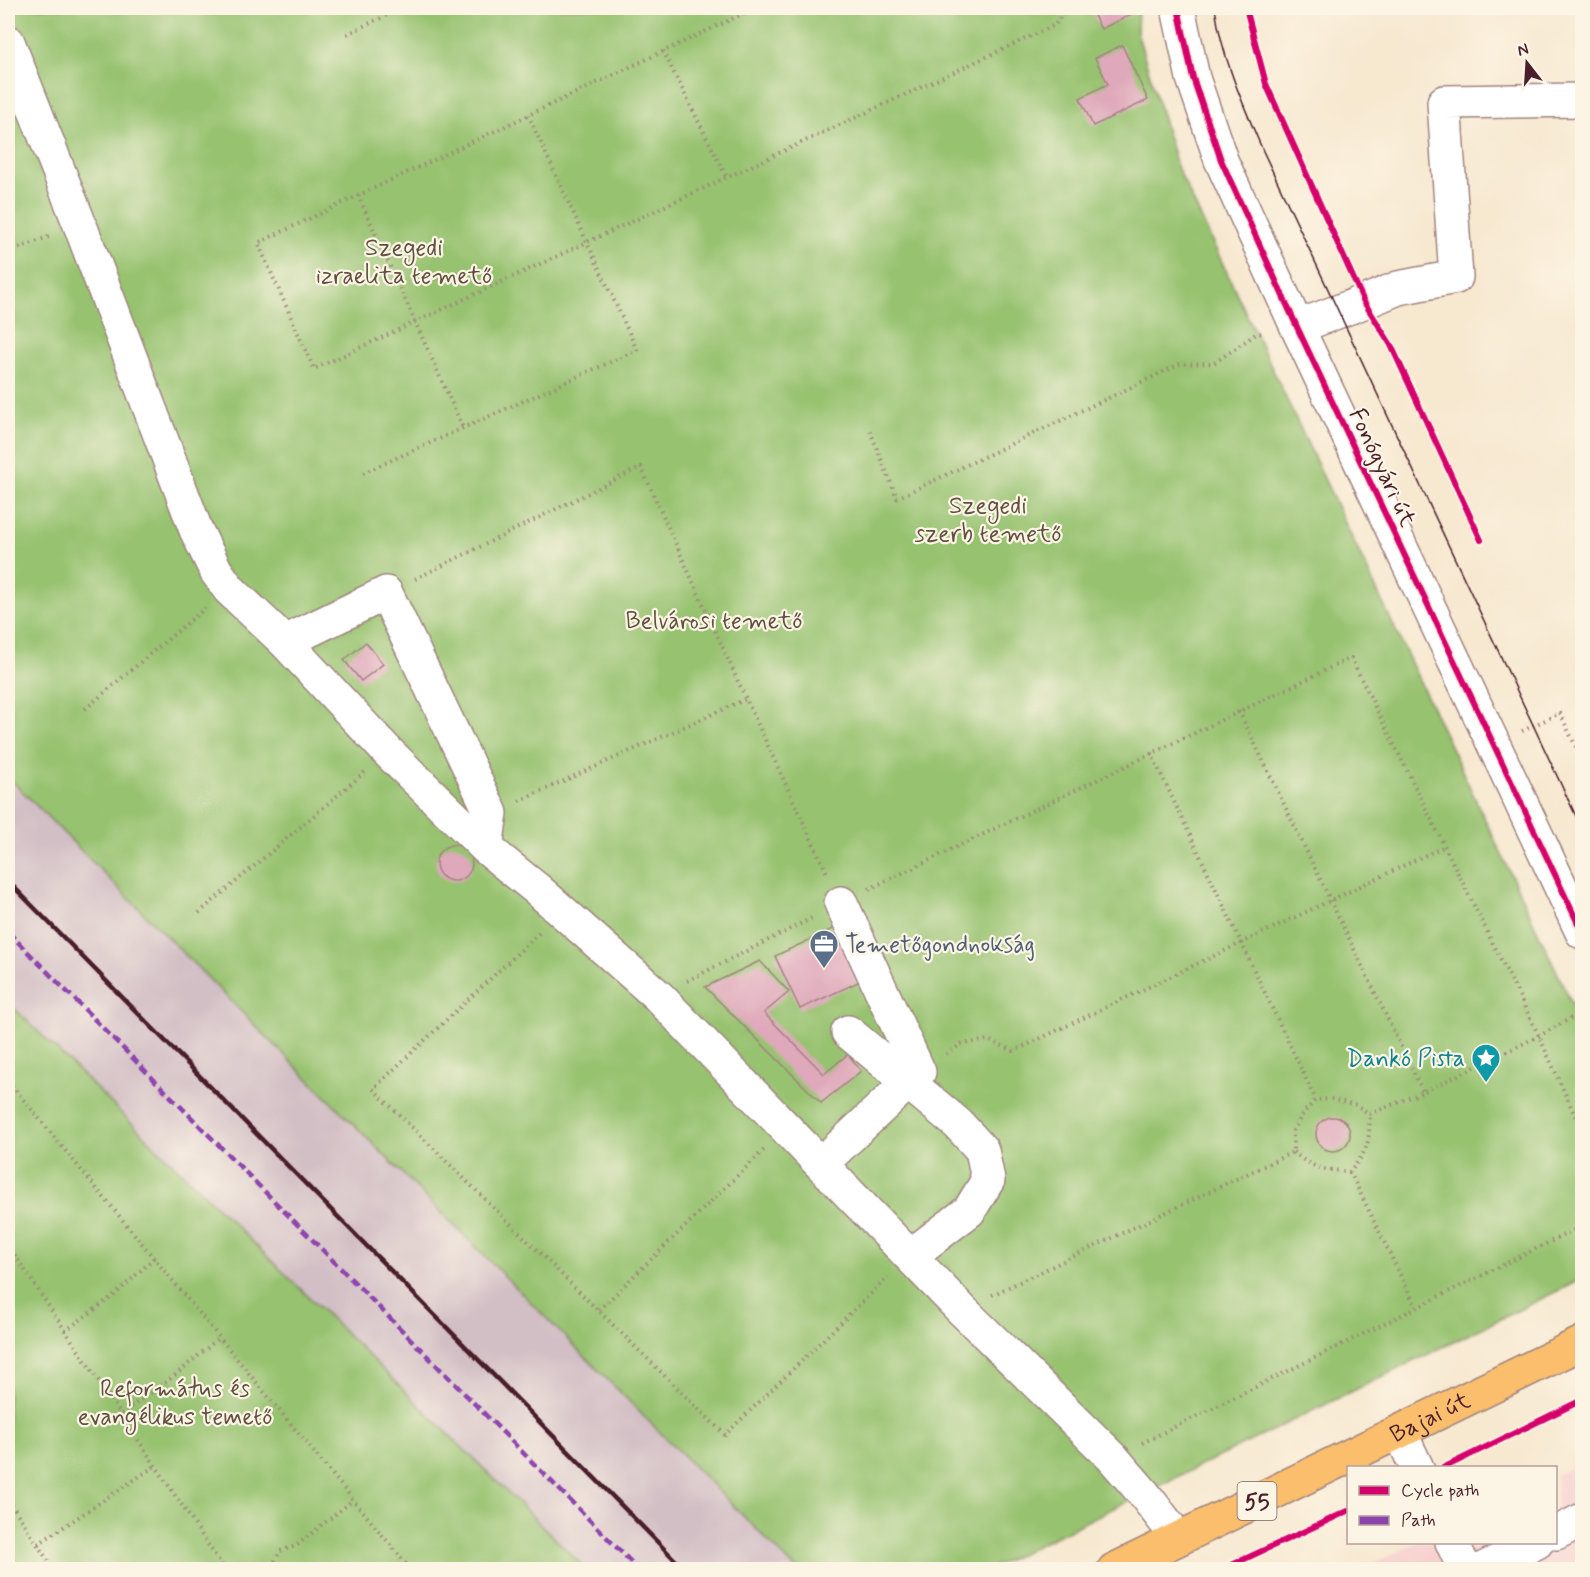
<svg xmlns="http://www.w3.org/2000/svg" width="1590" height="1577" font-family="Mynerve,sans-serif">
	<style>
		.built { fill: #f7d0cf }
		.industrial { fill: #d2bec5 }
		.green { fill: #97c270; stroke: #70704e; stroke-width: 1.5 }
		.building { fill: #dfa8bb }
		.lines { fill: none; stroke-linecap: round; stroke-linejoin: round }
		.minor-casing { stroke: #a0847e; stroke-width: 36 }
		.major-casing { stroke: #a0847e; stroke-width: 36 }
		.path { stroke: #a0847e; stroke-width: 4; stroke-dasharray: 1.5 4.5; stroke-linecap: butt }
		.minor { stroke: #fff; stroke-width: 33 }
		.major { stroke: #fabe6d; stroke-width: 33 }
		.tram { stroke: #4a1f2b; stroke-width: 1.5 }
		.rail { stroke: #4a1f2b; stroke-width: 4.5 }
		.quiet { stroke: #8e44ad; stroke-width: 4.5; stroke-dasharray: 9 4.5; stroke-linecap: butt }
		.cycleway-casing { stroke: #fcf5e5; stroke-width: 10 }
		.cycleway { stroke: #d6006c; stroke-width: 6 }
		.labels { text-anchor: middle; stroke-width: 4.5; stroke-linejoin: round; paint-order: stroke }
		.shield { fill: #fcf5e5; stroke: #7f5f63; stroke-width: 1.5 }
		.shield-label { font-size: 22px; font-weight: bold; fill: #4a1f2b }
		.park-label { font-size: 24px; fill: #615040; stroke: #fcf5e5 }
		.street-label { font-size: 24px; fill: #4a1f2b; stroke: #fcf5e5 }
		.service-label { font-size: 24px; fill: #4e5e75; stroke: #fcf5e5; text-anchor: start }
		.culture-label { font-size: 24px; fill: #0d838f; stroke: #fcf5e5; text-anchor: end }
	</style>
	<rect width="100%" height="100%" fill="#fcf5e5"/>
	<filter id="ink" filterUnits="userSpaceOnUse"><feTurbulence type="fractalNoise" baseFrequency=".0167" numOctaves="2"/><feDisplacementMap in="SourceGraphic" scale="12" xChannelSelector="R" yChannelSelector="G"/><feConvolveMatrix kernelMatrix="1 2 1 2 8 2 1 2 1" color-interpolation-filters="sRGB"/></filter>
	<filter id="wash" filterUnits="userSpaceOnUse"><feTurbulence type="fractalNoise" baseFrequency=".008" numOctaves="4" result="noise"/><feDisplacementMap in="SourceGraphic" scale="24" xChannelSelector="R" yChannelSelector="G"/><feGaussianBlur stdDeviation="1.35" result="paint"/><feColorMatrix in="noise" values="0 0 0 0 0 0 0 0 0 0 0 0 0 0 0 0 0 1.4 0 .05"/><feComposite in="paint" operator="in"/></filter>
	<g filter="url(#wash)">
		<rect width="100%" height="100%" fill="#f7e8d0"/>
		<path class="built" d="M1582 1462V1569L1366 1570 1365 1567 1416 1543 1556 1542V1475Z"/>
		<path class="industrial" d="M8 777 796 1569H586L8 1002Z"/>
		<path class="green" d="M8 8H1138L1137 32 1178 169 1582 1025V1279L989 1569H796L8 777Z
			M8 1002 586 1569H8Z"/>
		<g id="blocks">
			<path class="building" d="M1090 8H1131L1134 13 1101 29Z
				M1122 45 1148 100 1093 126 1080 98 1108 84 1095 58Z
				M366 642 383 664 361 681 344 660Z
				M436 863a18 18 0 1 1 36 0a18 18 0 1 1-36 0Z
				M841 925 867 978 800 1009 775 956Z
				M760 961 789 992 764 1013 824 1074 848 1054 861 1071 821 1103 705 987Z
				M1316 1134a17 17 0 1 1 34 0a17 17 0 1 1-34 0Z"/>
		</g>
	</g>
	<g filter="url(#ink)">
		<use href="#blocks" fill-opacity="0" stroke="#a0847e" stroke-width="1.5"/>
		<g class="lines">
			<g class="minor-casing">
				<path id="minor" d="M1178 8 1193 78 1221 160 1297 327 1582 932
					M8 42 80 225 196 530 216 571 229 589 285 642 388 752 486 848 538 890 658 996 961 1309 1112 1457 1144 1494 1178 1538
					M1297 327 1374 298 1398 288 1456 277 1444 102 1582 100
					M285 642 386 593 491 813 486 848
					M848 1032 958 1124 982 1150 988 1180 969 1211 910 1256
					M821 1164 919 1072 841 903
					M1400 1432 1417 1468
					M1556 1533 1582 1520
					M1452 1542 1465 1570
					M1481 1570 1537 1542"/>
			</g>
			<g class="major-casing">
				<g id="major">
					<path id="s1" d="M1114 1570 1582 1343"/>
				</g>
			</g>
			<path class="path" d="M755 8 258 243 314 369 1055 25 1065 10 1064 8
				M347 34 402 8
				M663 51 727 178
				M358 195 463 428
				M8 252 51 236
				M870 431 897 498 1180 364 1214 363 1256 334 1264 333
				M363 473 637 350 528 115
				M415 579 641 467 746 699 828 875
				M85 709 205 608
				M1239 711 1423 1092
				M1522 731 1560 713 1582 760
				M1151 753 1316 1100
				M519 801 746 699
				M869 889 1351 658 1539 1036 1582 1131
				M199 913 365 772
				M539 933 373 1089 725 1435 888 1277
				M687 981 814 917
				M1576 994 1582 1008
				M946 1054 962 1044 988 1040 1014 1051 1445 846
				M8 1081 411 1570
				M1293 1152C1315 1170 1323 1169 1350 1172 1369 1148 1369 1144 1370 1114
				M1350 1172 1416 1307
				M8 1245 225 1570
				M992 1295 1293 1152V1131L1304 1112 1316 1100 1331 1099 1356 1105 1370 1114 1423 1092 1539 1036 1582 1012
				M599 1310 764 1150
				M65 1331 116 1294 154 1258
				M121 1414 174 1376 219 1338
				M1142 1443 1582 1226
				M8 1499 54 1570
				M38 1544 155 1466
				M267 1570 273 1565 280 1551 296 1546 353 1500"/>
			<use href="#minor" class="minor"/>
			<use href="#major" class="major"/>
			<path class="tram" d="M1215 8C1222 58 1243 104 1263 151L1582 829"/>
			<path class="rail" d="M8 881 685 1570"/>
			<path class="quiet" d="M8 932 639 1570"/>
			<g class="cycleway-casing">
				<path id="cycleway" d="M1178 8 1193 78 1221 160 1297 327 1582 932
					M1246 8 1266 84 1364 302 1391 345 1481 540
					M1443 1468 1582 1400
					M1221 1570 1348 1511"/>
			</g>
			<use href="#cycleway" class="cycleway"/>
		</g>
	</g>
	<defs>
		<g id="office-pin" transform="scale(1.5)"><path d="M0 17L-7.5 6A9.5 9.5 0 1 1 7.5 6Z" fill="#5c6f8a" stroke="#fcf5e5"/><path d="M-6-3h4V-5.5h4V-3h4V5H-6ZM-1-4.5V-3h2v-1.5ZM-6 0V1H6V0Z" fill="#fff"/></g>
		<g id="sight-pin" transform="scale(1.5)"><path d="M0 17L-7.5 6A9.5 9.5 0 1 1 7.5 6Z" fill="#0f9aa8" stroke="#fcf5e5"/><path d="M0-6L1.8-2.2L6-1.7L2.9 1.2L3.7 5.4L0 3.3L-3.7 5.4L-2.9 1.2L-6-1.7L-1.8-2.2Z" fill="#fff"/></g>
	</defs>
	<g fill-rule="evenodd">
		<use href="#office-pin" x="824" y="944"/>
		<use href="#sight-pin" x="1486" y="1058"/>
	</g>
	<g class="labels">
		<rect class="shield" x="1237.5" y="1482" width="39" height="38" rx="4.5"/>
		<g class="shield-label">
			<text x="1257" y="1509">55</text>
		</g>
		<g class="park-label">
			<text x="404" y="255">Szegedi<tspan x="404" dy="28">izraelita temető</tspan></text>
			<text x="988" y="513">Szegedi<tspan x="988" dy="28">szerb temető</tspan></text>
			<text x="714" y="628">Belvárosi temető</text>
			<text x="175" y="1396">Református és<tspan x="175" dy="28">evangélikus temető</tspan></text>
		</g>
		<g class="street-label">
			<text transform="translate(1383 467) rotate(65)" y="8">Fonógyári út</text>
			<text dy="8" stroke="none"><textPath href="#s1" startOffset="351">Bajai út</textPath></text>
		</g>
		<g class="service-label">
			<text x="845" y="952">Temetőgondnokság</text>
		</g>
		<g class="culture-label">
			<text x="1465" y="1066">Dankó Pista</text>
		</g>
	</g>
	<rect width="1590" height="1577" fill="none" stroke="#fcf5e5" stroke-width="30"/>
	<rect x="1347" y="1466" width="210" height="78" fill="#fcf5e5" stroke="#b59f9b" stroke-width="1.5"/>
	<rect x="1359" y="1486" width="30" height="9" fill="#d6006c" stroke="#b59f9b" stroke-width="1.5"/>
	<text x="1401" y="1496" font-size="18" fill="#4a1f2b">Cycle path</text>
	<rect x="1359" y="1516" width="30" height="9" fill="#8e44ad" stroke="#b59f9b" stroke-width="1.5"/>
	<text x="1401" y="1526" font-size="18" fill="#4a1f2b">Path</text>
	<g transform="translate(1527 63) rotate(343)" stroke="#fcf5e5" stroke-width="4.5" paint-order="stroke">
	<path d="M0-4.5L10 22L0 15L-10 22Z" fill="#4a1f2b"/>
	<text y="-9" font-size="16" font-weight="bold" text-anchor="middle" fill="#4a1f2b">N</text>
	</g>
</svg>
